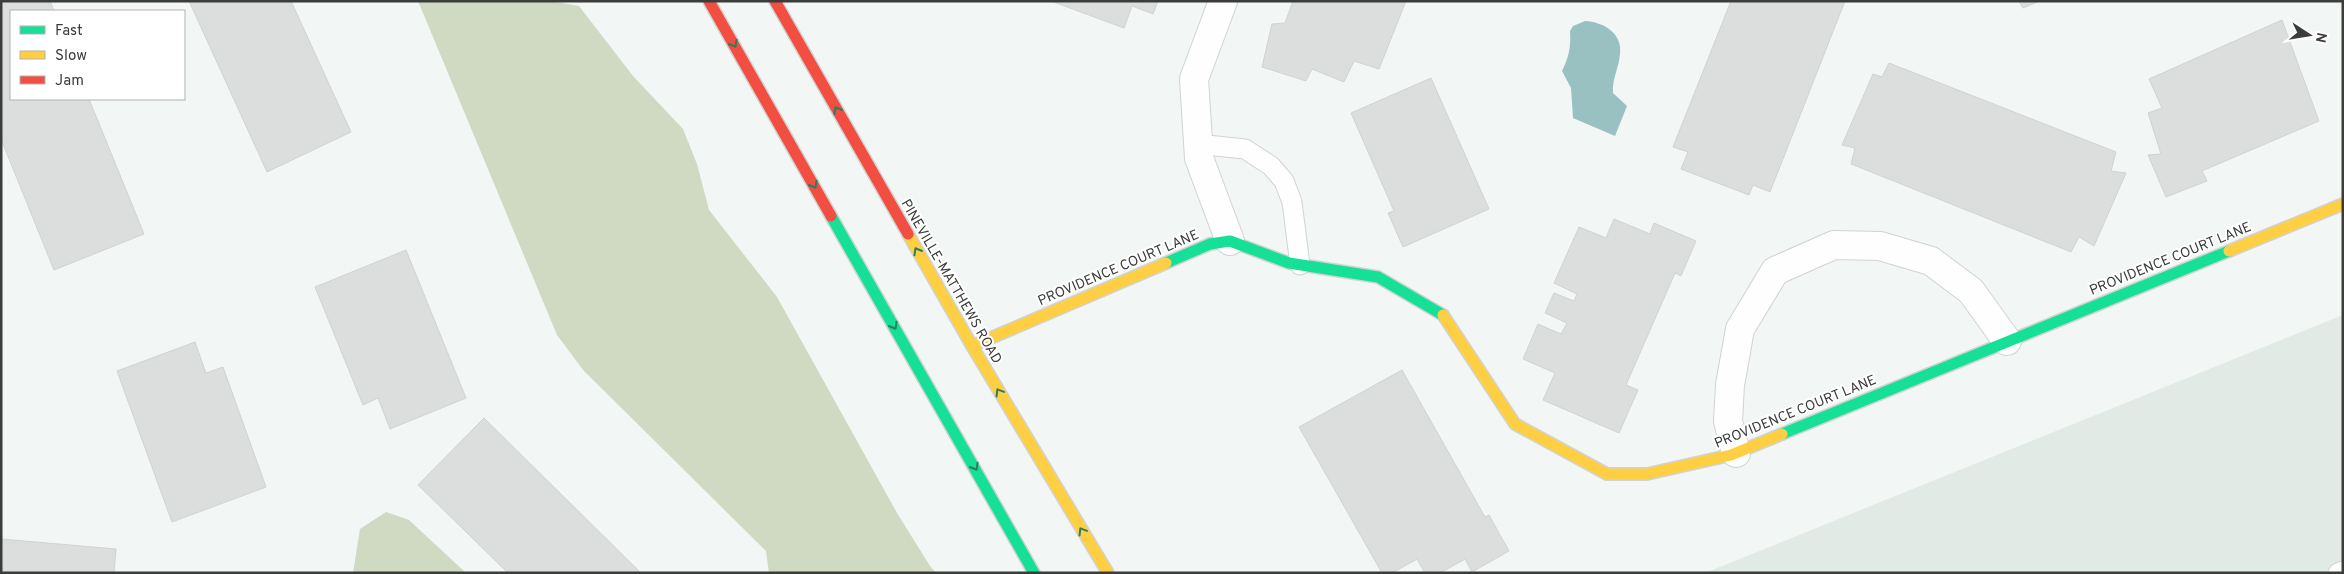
<svg xmlns="http://www.w3.org/2000/svg" width="2344" height="574" font-family="Overpass,sans-serif">
	<style>
		.built { fill: #e1eae5 }
		.forest { fill: #d0d9c2 }
		.water { fill: #99c1c2 }
		.building { fill: #dbdedc; stroke: #d0d3d1 }
		.lines { fill: none; stroke-linecap: round; stroke-linejoin: round }
		.lane-casing { stroke: #d0d3d1; stroke-width: 21 }
		.street-casing { stroke: #d0d3d1; stroke-width: 30 }
		.fast-casing { stroke: #d0d3d1; stroke-width: 14 }
		.slow-casing { stroke: #d0d3d1; stroke-width: 14 }
		.jam-casing { stroke: #d0d3d1; stroke-width: 14 }
		.lane { stroke: #fdfefd; stroke-width: 19 }
		.street { stroke: #fdfefd; stroke-width: 28 }
		.fast { stroke: #16e098; stroke-width: 11 }
		.slow { stroke: #ffcf43; stroke-width: 11 }
		.jam { stroke: #f24e42; stroke-width: 11 }
		.oneway { stroke: #2c7e60 }
		.labels { text-anchor: middle; stroke-width: 4; stroke-linejoin: round; paint-order: stroke }
		.street-label { font-size: 14px; fill: #3b3d3b; stroke: #fff }
	</style>
	<rect width="100%" height="100%" fill="#f2f6f4"/>
	<path class="built" d="M2343 315V573H1705Z"/>
	<path class="forest" d="M418 1H550L579 6 633 76 683 129 697 164 709 210 777 297 897 513 930 566 936 573H769L766 551 584 371 557 335Z
		M386 512 409 520 466 573H353L360 529Z"/>
	<path class="water" d="M1585 21C1603 22 1623 33 1620 54 1619 68 1612 78 1613 93L1627 106 1615 136 1573 118 1571 88 1562 71C1569 57 1571 47 1570 31L1573 26Z"/>
	<path class="building" d="M1 1H50L54 11H11V99H89L144 234 54 270 1 139Z
		M189 1H291L351 132 267 172Z
		M1051 1H1158L1153 14 1132 6 1124 28Z
		M1293 1H1406L1379 69 1354 61 1344 82 1312 69 1306 81 1262 67 1272 24 1285 23Z
		M1731 1H1845L1770 192 1753 185 1749 195 1681 169 1688 152 1673 147Z
		M2019 1H2040L2023 8Z
		M2282 20 2319 121 2202 171 2207 181 2166 197 2148 155 2161 154 2148 113 2162 108 2149 79Z
		M1889 63 2116 152 2111 171 2126 173 2094 246 2079 237 2071 252 1851 164 1855 148 1842 145 1873 74 1882 77Z
		M1431 78 1489 209 1403 247 1388 213 1394 211 1351 113Z
		M1614 219 1650 234 1654 223 1696 241 1681 276 1675 273 1626 385 1638 390 1619 433 1543 400 1555 373 1523 359 1538 324 1561 334 1567 323 1545 313 1554 293 1574 301 1577 294 1554 283 1579 227 1606 238Z
		M406 250 466 398 390 429 378 398 363 405 315 287Z
		M195 342 206 373 223 367 266 487 172 522 117 371Z
		M1402 370 1485 517 1489 515 1509 551 1472 572 1465 559 1440 573H1425L1417 559 1392 573H1382L1299 427Z
		M484 418 641 573H508L418 485Z
		M1 539 116 549 114 573H1Z"/>
	<g class="lines">
		<g class="lane-casing">
			<path id="lane" d="M1197 144 1245 149 1271 166 1284 181 1292 202 1300 265
				M2338 573 2343 571"/>
		</g>
		<g class="street-casing">
			<path id="street" d="M1223 1 1194 79 1199 158 1230 241
				M1736 453 1728 421 1730 385 1740 329 1775 271 1834 245 1880 246 1931 261 1971 291 2007 341"/>
		</g>
		<g class="fast-casing">
			<path id="fast" d="M831 216 1034 573
				M1166 263 1210 244 1230 241 1289 263 1378 277 1443 315
				M1782 434 2229 251"/>
		</g>
		<g class="slow-casing">
			<path id="slow" d="M908 234 972 346 1108 573
				M2229 251 2343 204
				M1443 315 1515 424 1607 474H1647L1731 455 1782 434
				M972 346 1166 263"/>
		</g>
		<g class="jam-casing">
			<path id="jam" d="M709 1 831 216
				M775 1 908 234"/>
		</g>
		<use href="#lane" class="lane"/>
		<use href="#street" class="street"/>
		<use href="#fast" class="fast"/>
		<use href="#slow" class="slow"/>
		<use href="#jam" class="jam"/>
	</g>
	<defs><path id="oneway-chevron" d="M-2-3.5L2.5 0L-2 3.5" fill="none" stroke-width="1.6" stroke-linecap="round" stroke-linejoin="round" transform="scale(1.25)"/></defs>
	<g class="oneway">
		<use href="#oneway-chevron" transform="translate(734 44) rotate(60)"/>
		<use href="#oneway-chevron" transform="translate(837 110) rotate(-120)"/>
		<use href="#oneway-chevron" transform="translate(814 185) rotate(60)"/>
		<use href="#oneway-chevron" transform="translate(917 251) rotate(-120)"/>
		<use href="#oneway-chevron" transform="translate(894 326) rotate(60)"/>
		<use href="#oneway-chevron" transform="translate(999 392) rotate(-121)"/>
		<use href="#oneway-chevron" transform="translate(975 467) rotate(60)"/>
		<use href="#oneway-chevron" transform="translate(1082 531) rotate(-121)"/>
	</g>
	<g class="labels">
		<g class="street-label">
			<text transform="translate(2170 258) rotate(-22)" y="5">PROVIDENCE COURT LANE</text>
			<text transform="translate(1118 267) rotate(-23)" y="5">PROVIDENCE COURT LANE</text>
			<text transform="translate(952 281) rotate(60)" y="5">PINEVILLE-MATTHEWS ROAD</text>
			<text transform="translate(1795 411) rotate(-22)" y="5">PROVIDENCE COURT LANE</text>
		</g>
	</g>
	<rect width="2344" height="574" fill="none" stroke="#3b3d3b" stroke-width="5"/>
	<rect x="10" y="10" width="175" height="90" fill="#ffffff" stroke="#b1b1b1"/>
	<rect x="20" y="26" width="25" height="8" fill="#16e098" stroke="#b1b1b1"/>
	<text x="55" y="35" font-size="15" fill="#3b3d3b">Fast</text>
	<rect x="20" y="51" width="25" height="8" fill="#ffcf43" stroke="#b1b1b1"/>
	<text x="55" y="60" font-size="15" fill="#3b3d3b">Slow</text>
	<rect x="20" y="76" width="25" height="8" fill="#f24e42" stroke="#b1b1b1"/>
	<text x="55" y="85" font-size="15" fill="#3b3d3b">Jam</text>
	<g transform="translate(2309 35) rotate(102)" stroke="#ffffff" stroke-width="4" paint-order="stroke">
	<path d="M0-4L9 19L0 12L-9 19Z" fill="#3b3d3b"/>
	<text y="-8" font-size="14" font-weight="bold" text-anchor="middle" fill="#3b3d3b">N</text>
	</g>
</svg>
